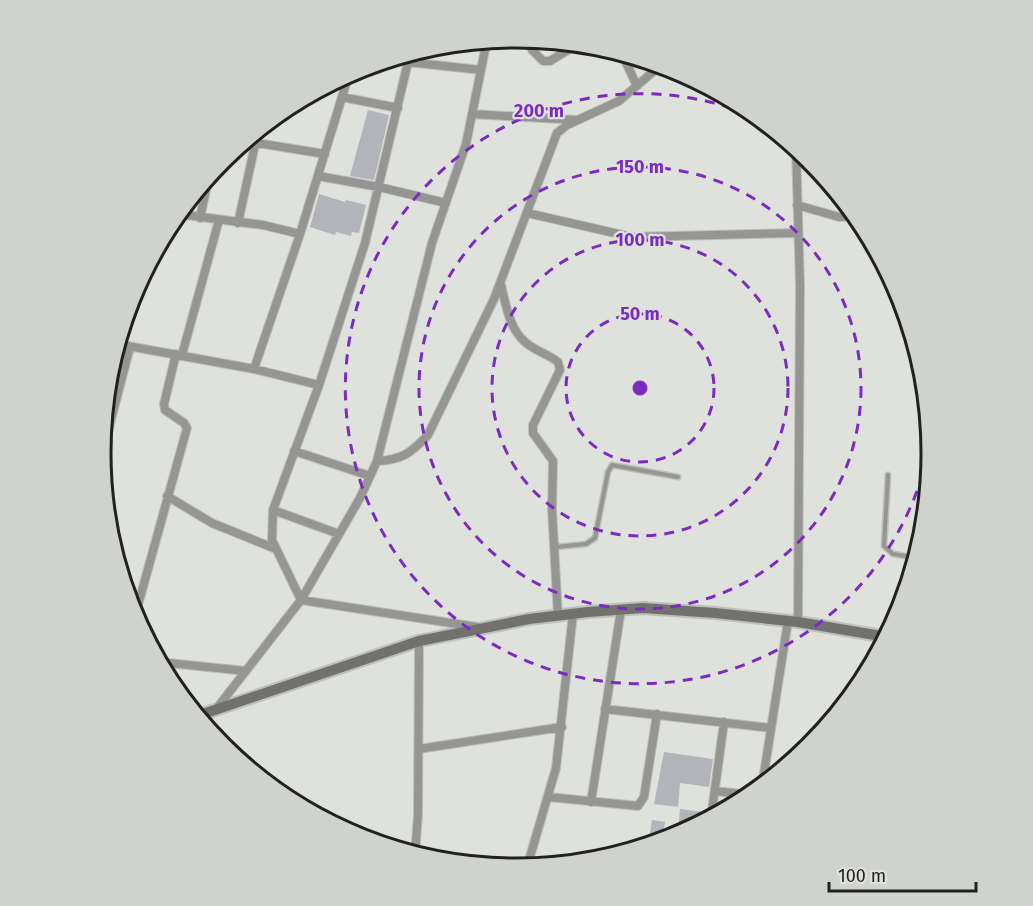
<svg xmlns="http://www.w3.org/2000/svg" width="1033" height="906" font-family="'Fira Sans',sans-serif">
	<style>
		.building { fill: #b2b4b9 }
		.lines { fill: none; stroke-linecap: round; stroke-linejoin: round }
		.lane-casing { stroke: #bdbfba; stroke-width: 7 }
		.street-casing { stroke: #bdbfba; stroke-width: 10 }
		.secondary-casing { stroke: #bdbfba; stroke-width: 14 }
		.lane { stroke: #959694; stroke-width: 4 }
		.street { stroke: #959694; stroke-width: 8 }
		.secondary { stroke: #717270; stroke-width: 10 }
		.ring { fill: none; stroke: #7b2cbf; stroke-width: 3; stroke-dasharray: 10 8 }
		.rim { fill: none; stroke: #212220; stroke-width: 3 }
		.centre { fill: #7b2cbf; stroke: #dfe1dc; stroke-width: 3 }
		.ring-label { font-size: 18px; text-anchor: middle; font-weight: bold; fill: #7b2cbf; stroke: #dfe1dc; stroke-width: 4.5; stroke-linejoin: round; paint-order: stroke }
	</style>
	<rect width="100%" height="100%" fill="#dfe1dc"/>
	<path class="building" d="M368 110 389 115 374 180 350 176Z
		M319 194 345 202 346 200 366 205 359 233 352 232 351 236 336 232 335 235 310 227Z
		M664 752 713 759 709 787 680 783 678 807 654 804Z
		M680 809 704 812 702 823 679 822Z
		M652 820 665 822 662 841 648 845Z"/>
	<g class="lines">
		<g class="lane-casing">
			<path id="lane" d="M888 475 884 546 893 554 917 558
				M555 547 586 544 595 538 608 472 612 465 678 477"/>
		</g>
		<g class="street-casing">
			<path id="street" d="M529 39 532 50 543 61H550L578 44
				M621 52 637 86
				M389 60 481 70
				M408 62 365 243 319 385 273 510 272 540 301 600 477 627
				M342 97 398 108
				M472 114 576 120
				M245 141 325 154
				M796 147 800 286 798 622
				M318 176 379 187 446 203
				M797 205 839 217 857 216
				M527 213 632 237 798 233
				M178 214 263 225 300 234
				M200 218 209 176
				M238 223 258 131
				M501 285C506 305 509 328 525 342 535 351 548 354 558 362L560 370 533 425V433L553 461 552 509 558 616
				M117 344 254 369 319 385
				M182 355 219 220
				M254 369 300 234 349 74
				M294 451 370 476
				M101 458 130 347
				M377 461C402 460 411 453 428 435L494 299 557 133 567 125 619 101 661 65
				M167 496 212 523 276 549
				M273 510 339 534
				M135 616 187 428 184 423 165 410 164 404 176 354
				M159 662 246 671
				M217 708 301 600 360 498 377 461 432 243 466 144 487 40
				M605 709 771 728
				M419 749 562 727
				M762 786 788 621
				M715 791 751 795
				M549 797 638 806 644 797 657 714
				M591 802 621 610
				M711 818 724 722
				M415 854 418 815 419 641
				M527 867 556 768 573 614"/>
		</g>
		<g class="secondary-casing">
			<path id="secondary" d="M197 716 419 641 529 619 588 612 643 608 715 613 798 622 887 637"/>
		</g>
		<use href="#lane" class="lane"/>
		<use href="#street" class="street"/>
		<use href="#secondary" class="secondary"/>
	</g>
	<g class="ring">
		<circle cx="640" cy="388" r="74"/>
		<circle cx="640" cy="388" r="148"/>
		<circle cx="640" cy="388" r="221"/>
		<path d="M931 439A295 295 0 1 1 760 119"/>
	</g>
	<path d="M0 0H1033V906H0ZM111 453a405 405 0 1 1 810 0a405 405 0 1 1-810 0Z" fill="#d0d2cd" fill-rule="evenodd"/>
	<path class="rim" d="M111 453a405 405 0 1 1 810 0a405 405 0 1 1-810 0Z"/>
	<circle cx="640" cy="388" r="9" class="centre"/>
	<g class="ring-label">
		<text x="539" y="117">200 m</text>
		<text x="640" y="173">150 m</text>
		<text x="640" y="246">100 m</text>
		<text x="640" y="320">50 m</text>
	</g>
	<path d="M829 882v9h147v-9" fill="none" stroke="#212220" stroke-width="3"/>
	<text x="838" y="882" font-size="18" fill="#212220" stroke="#dfe1dc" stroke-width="4.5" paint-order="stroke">100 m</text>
</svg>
